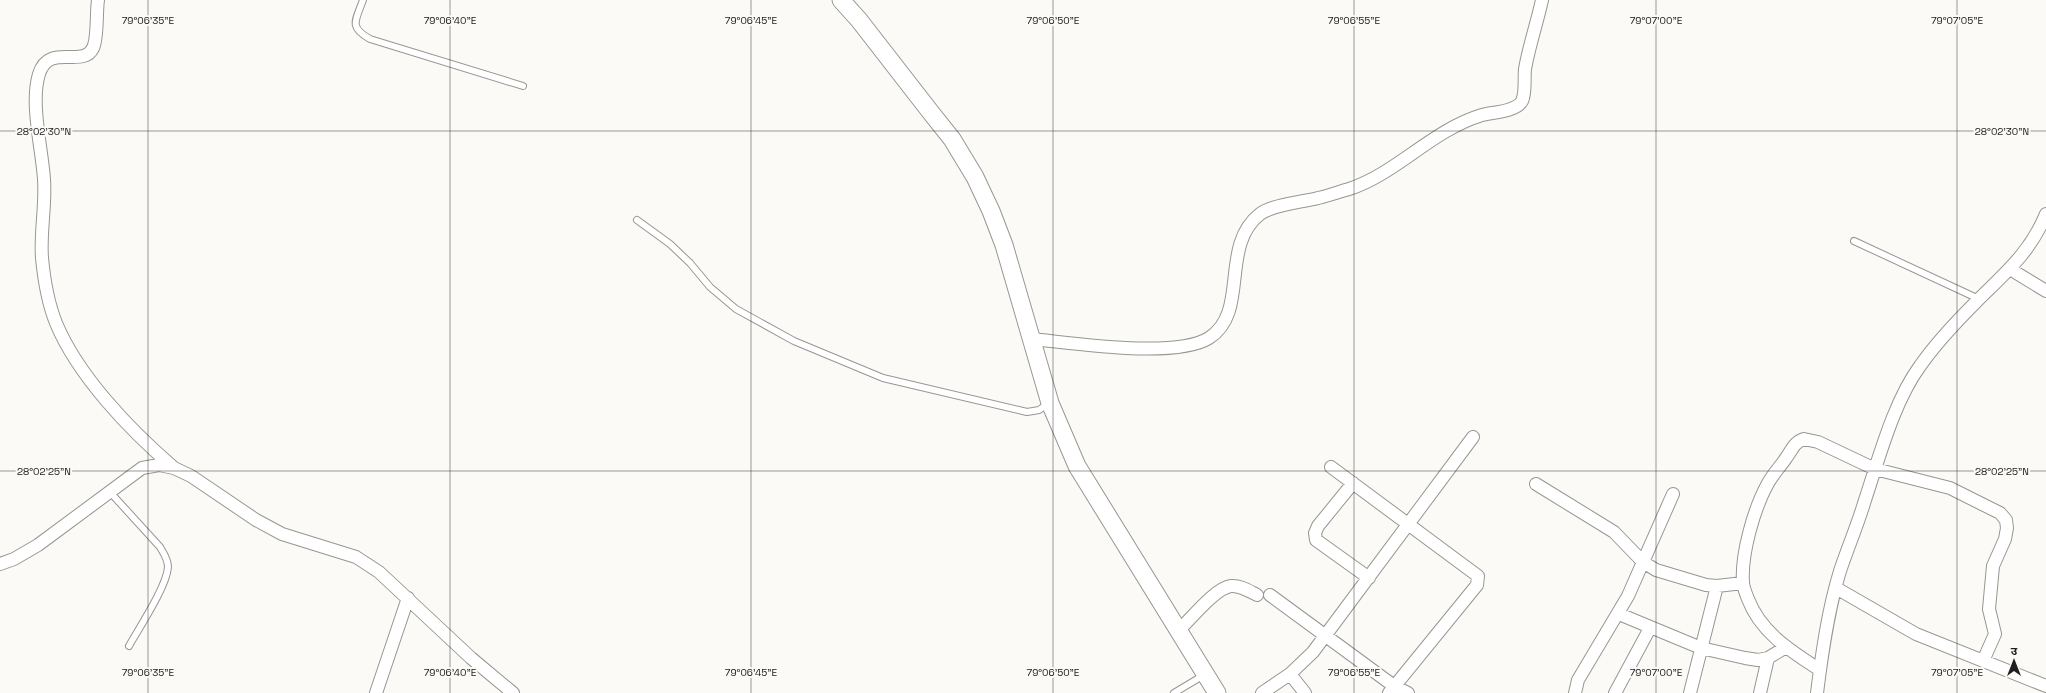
<svg xmlns="http://www.w3.org/2000/svg" width="2046" height="693" font-family="'Space Grotesk','Noto Sans Devanagari',sans-serif">
	<style>
		.lines { fill: none; stroke-linecap: round; stroke-linejoin: round }
		.lane-casing { stroke: #989692; stroke-width: 8 }
		.street-casing { stroke: #989692; stroke-width: 14 }
		.secondary-casing { stroke: #989692; stroke-width: 19 }
		.lane { stroke: #fff; stroke-width: 6 }
		.street { stroke: #fff; stroke-width: 12 }
		.secondary { stroke: #fff; stroke-width: 17 }
		.ticks { fill: none; stroke: #21201f; stroke-width: 1; stroke-opacity: 0.45 }
		.ticks-label { font-size: 10px; text-anchor: middle; fill: #21201f; stroke: #fcfaf6; stroke-width: 4; stroke-linejoin: round; paint-order: stroke }
	</style>
	<rect width="100%" height="100%" fill="#fcfaf6"/>
	<g class="lines">
		<g class="lane-casing">
			<path id="lane" d="M363 0C356 20 348 27 370 39L523 86
				M637 220 670 244 690 263 710 287 736 309 794 341 883 378 1027 412 1039 410 1049 403
				M1854 241 1979 299
				M109 491 160 547C164 554 168 559 168 567 167 586 139 628 129 646
				M1174 693 1204 675"/>
		</g>
		<g class="street-casing">
			<path id="street" d="M98 0C96 13 98 38 93 48 83 69 49 42 39 74 30 103 42 149 44 179 46 206 40 231 42 258 44 279 48 303 56 323 78 376 130 430 173 467
				M2010 269 2046 291
				M1032 339C1073 343 1175 359 1209 338 1250 312 1219 246 1260 214 1271 205 1303 202 1318 198 1328 196 1338 192 1349 189 1396 174 1432 130 1482 115 1493 112 1516 112 1522 101 1526 93 1524 79 1525 69 1529 46 1537 23 1542 0
				M1331 467 1478 576 1477 585 1389 693
				M1353 483 1318 526 1315 533 1316 540 1369 578
				M1536 484 1614 532 1643 562 1656 570 1706 585 1717 586 1743 583
				M0 564 14 559 38 545 142 468 159 465 174 468 191 476 256 520 282 534 356 557 379 572 471 658 513 693
				M1836 588 1916 634 2046 686
				M1270 595 1394 686 1408 693
				M1619 614 1701 648 1745 658 1758 660 1768 658 1786 647
				M1179 630C1191 619 1215 588 1231 586 1240 585 1249 591 1257 595
				M1820 670C1791 651 1761 633 1748 599 1746 594 1743 587 1743 582 1741 554 1754 509 1767 485 1772 475 1780 467 1786 458 1792 450 1794 442 1804 439L1818 442 1875 469 1950 488 2000 513 2006 520 2007 528 2005 539 1993 566 1989 609 1995 634 1983 661
				M1290 674 1305 693
				M376 693 408 598
				M1262 693 1290 674 1313 652 1473 437
				M1575 693 1578 680 1628 596 1673 494
				M1615 693 1650 628
				M1690 693 1717 586
				M1760 693 1768 658
				M1817 693C1822 653 1828 610 1840 571 1848 547 1858 524 1865 500 1879 458 1894 401 1920 366 1936 343 1955 323 1975 303 2005 273 2030 253 2046 214"/>
		</g>
		<g class="secondary-casing">
			<path id="secondary" d="M841 0 859 20 932 114 952 139 975 177 991 211 1004 245 1050 403 1077 466 1217 693"/>
		</g>
		<use href="#lane" class="lane"/>
		<use href="#street" class="street"/>
		<use href="#secondary" class="secondary"/>
	</g>
	<path class="ticks" d="M148 0V693M450 0V693M751 0V693M1053 0V693M1354 0V693M1656 0V693M1957 0V693M0 131H2046M0 471H2046"/>
	<g class="ticks-label">
		<text x="148" y="24">79°06'35"E</text>
		<text x="450" y="24">79°06'40"E</text>
		<text x="751" y="24">79°06'45"E</text>
		<text x="1053" y="24">79°06'50"E</text>
		<text x="1354" y="24">79°06'55"E</text>
		<text x="1656" y="24">79°07'00"E</text>
		<text x="1957" y="24">79°07'05"E</text>
		<text x="44" y="135">28°02'30"N</text>
		<text x="2002" y="135">28°02'30"N</text>
		<text x="44" y="475">28°02'25"N</text>
		<text x="2002" y="475">28°02'25"N</text>
		<text x="148" y="676">79°06'35"E</text>
		<text x="450" y="676">79°06'40"E</text>
		<text x="751" y="676">79°06'45"E</text>
		<text x="1053" y="676">79°06'50"E</text>
		<text x="1354" y="676">79°06'55"E</text>
		<text x="1656" y="676">79°07'00"E</text>
		<text x="1957" y="676">79°07'05"E</text>
	</g>
	<g transform="translate(2014 661)" stroke="#fcfaf6" stroke-width="3" paint-order="stroke">
	<path d="M0-3L7 15L0 10L-7 15Z" fill="#21201f"/>
	<text y="-6" font-size="11" font-weight="bold" text-anchor="middle" fill="#21201f">उ</text>
	</g>
</svg>
